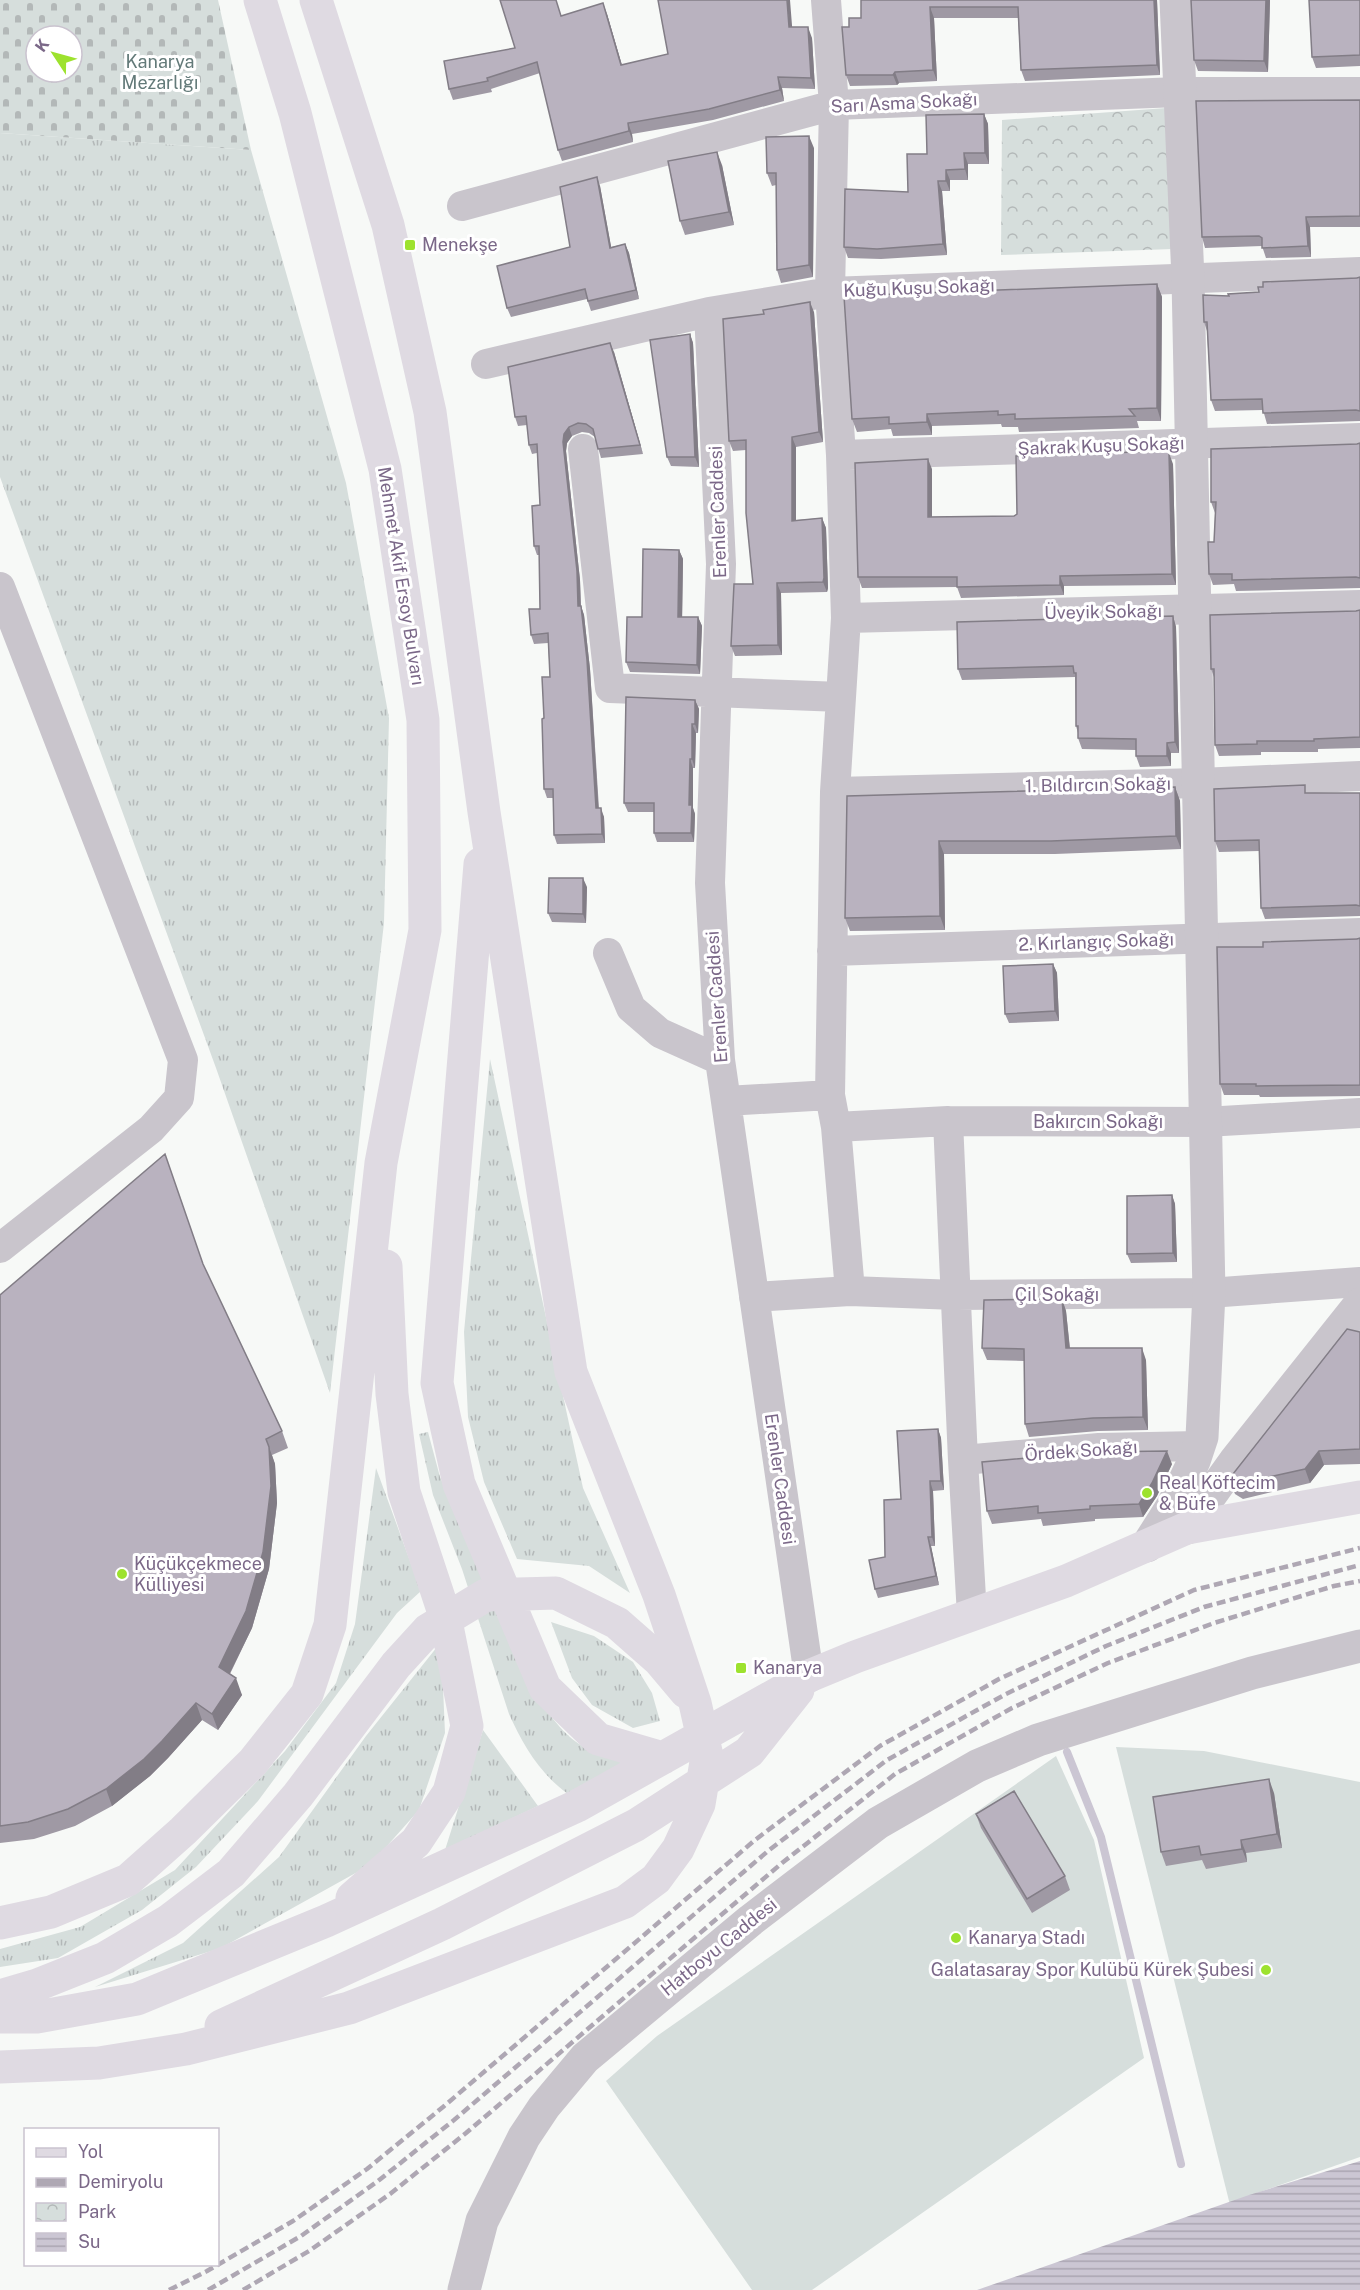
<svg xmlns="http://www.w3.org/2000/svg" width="1360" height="2290" font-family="'Public Sans',sans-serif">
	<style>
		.grass { fill: url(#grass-tufts) }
		.cemetery { fill: url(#cemetery-stones); fill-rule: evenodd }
		.park { fill: url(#park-crowns) }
		.pitch { fill: #d6dedc }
		.water { fill: url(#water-rules) }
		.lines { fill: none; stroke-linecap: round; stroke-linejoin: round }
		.stream { stroke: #cbc6d3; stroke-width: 8 }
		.minor { stroke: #c9c5cc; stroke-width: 30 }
		.tertiary { stroke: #c9c5cc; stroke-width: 33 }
		.secondary { stroke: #dfdae2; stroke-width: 33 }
		.primary { stroke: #dfdae2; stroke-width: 33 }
		.rail { stroke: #aea7b3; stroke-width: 4.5; stroke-dasharray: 9 4.5; stroke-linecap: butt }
		.wall { fill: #9f99a4 }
		.shaded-wall { fill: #827d86 }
		.building { fill: #b9b2bf; stroke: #827d86; stroke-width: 1.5 }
		.poi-dot { fill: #9de22e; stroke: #fff; stroke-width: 2 }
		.labels { text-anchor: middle; stroke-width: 6; stroke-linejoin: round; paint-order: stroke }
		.park-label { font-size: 18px; fill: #637a79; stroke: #fff }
		.street-label { font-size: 18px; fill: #7b6888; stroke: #fff }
		.poi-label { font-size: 18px; fill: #7b6888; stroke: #fff; text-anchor: start }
	</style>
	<defs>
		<pattern id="grass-tufts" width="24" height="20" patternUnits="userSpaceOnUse" patternTransform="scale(1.5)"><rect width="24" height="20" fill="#d6dedc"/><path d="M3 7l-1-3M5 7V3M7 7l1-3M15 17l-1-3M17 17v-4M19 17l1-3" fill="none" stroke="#b3b8b8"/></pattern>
		<pattern id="cemetery-stones" width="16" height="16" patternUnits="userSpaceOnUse" patternTransform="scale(1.5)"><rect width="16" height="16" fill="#d6dedc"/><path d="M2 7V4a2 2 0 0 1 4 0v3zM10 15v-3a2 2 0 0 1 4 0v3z" fill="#b3b8b8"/></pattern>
		<pattern id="park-crowns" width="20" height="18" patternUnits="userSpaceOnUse" patternTransform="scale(1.5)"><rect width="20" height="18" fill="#d6dedc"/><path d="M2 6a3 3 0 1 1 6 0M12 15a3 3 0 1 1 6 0" fill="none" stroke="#b3b8b8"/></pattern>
		<pattern id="water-rules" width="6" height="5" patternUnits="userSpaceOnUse" patternTransform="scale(1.5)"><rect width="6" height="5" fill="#cbc6d3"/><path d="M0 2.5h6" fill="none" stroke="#aaa5b1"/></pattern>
	</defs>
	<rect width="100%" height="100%" fill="#f7f9f7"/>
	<path class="grass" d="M0 133 251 150 346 483 389 718 384 923 330 1393 216 1068 0 477Z
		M490 1059 583 1488 630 1593 589 1566 517 1559 484 1482 468 1417 464 1332Z
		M428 1432 440 1477 545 1708C572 1746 585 1749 626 1764L568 1794C540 1774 523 1745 509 1714L462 1569 433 1495 419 1434Z
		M376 1468 421 1591 397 1613 258 1801 196 1867 142 1910 58 1958 0 1967V1949L80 1927 175 1870 285 1751 336 1683 355 1624Z
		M551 1622 594 1636 633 1662 652 1693 660 1721 633 1728 592 1705 572 1678Z
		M441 1642 445 1733 419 1810 370 1865 221 1948 95 1987 183 1943 279 1857 366 1736Z
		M483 1730 538 1806 445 1850Z"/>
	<path class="cemetery" d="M0 0H218L251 150 0 133ZM36 36H72V72H36Z"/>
	<path class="park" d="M1166 108 1173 249 1001 255 1002 120Z"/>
	<path class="pitch" d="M1116 1747 1204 1751 1360 1782V2157L1257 2193 1230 2205Z
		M1056 1756 1094 1840 1144 2058 812 2290H752L606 2081 657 2036Z"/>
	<path class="water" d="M1360 2161V2290H977L1249 2195Z"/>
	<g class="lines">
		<path class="stream" d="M1067 1752 1101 1837 1181 2164"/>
		<path class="minor" d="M826 0 834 105 830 292 841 455 846 618 835 792 830 1095 836 1127 850 1291
			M462 206 834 105 1179 92H1360
			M709 312 721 564 710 883 720 1060 809 1676
			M486 364 709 312 830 292 1360 272
			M583 449 610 688 841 697
			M841 455 1360 438
			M0 587 183 1060 179 1098 151 1129 0 1248
			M846 618 1360 605
			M835 792 1199 783 1360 776
			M832 951 1360 933
			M608 953 631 1008 660 1033 720 1060
			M726 1101 830 1095
			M948 1121 963 1460 972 1615
			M836 1127 948 1121 1205 1122 1360 1113
			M754 1297 850 1291 956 1295 1209 1293 1360 1282
			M963 1460 1099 1448 1199 1446"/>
		<path class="tertiary" d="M1187 1528 1235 1461 1360 1304
			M1147 1546 1173 1505 1194 1461 1202 1437 1209 1293 1188 279 1176 0
			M464 2290 482 2221 524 2137 544 2107 585 2058 751 1920 878 1823 977 1766 1038 1740 1252 1673 1360 1646"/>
		<path class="secondary" d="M809 1676 855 1657 1066 1581 1187 1528 1360 1497"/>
		<path class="primary" d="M480 864 437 1383 459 1484 545 1688 598 1739 663 1758
			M352 1898 416 1842 449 1792 467 1726 445 1616 404 1492 392 1394 386 1266
			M0 1923 51 1912 128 1880 183 1831 253 1762 307 1694 330 1625 381 1163 425 930 423 720 385 469 295 113 260 0
			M0 1996 37 1985 105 1958 168 1921 231 1873 298 1795 396 1665 428 1630 486 1595 556 1593 617 1623 659 1660 686 1692
			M0 2017H37L137 1999 326 1921 577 1806 809 1676
			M221 2026 442 1924 636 1825 749 1752 798 1690
			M0 2067 99 2063 186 2049 349 2008 625 1902 656 1879 678 1849 699 1804 707 1756 695 1703 659 1595 571 1372 484 812 430 412 388 225 316 0"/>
		<path class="rail" d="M169 2290 207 2271 293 2221 367 2169 443 2107 755 1840 880 1746 999 1679 1194 1590 1360 1548
			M208 2290 301 2236 378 2181 454 2120 768 1851 887 1760 1006 1694 1106 1646 1204 1607 1360 1565
			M243 2290 309 2251 390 2194 466 2133 782 1863 895 1774 1012 1708 1108 1663 1214 1623 1334 1586 1360 1581"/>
	</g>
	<path class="wall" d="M861 0H1157L1160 75 1025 81 1021 70 1018 18H934L937 81 899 83 897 85 850 86 846 75 849 27 861 18Z
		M1191 0H1270L1268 72 1198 71 1194 60Z
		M1360 0V66L1316 68 1312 57Z
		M607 14 622 65 792 27 812 38 815 89 782 88 784 101 713 120 632 134 633 142 562 161 558 150 540 73 491 89 492 92 453 100 449 89 515 48 561 16Z
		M1360 100V227H1310L1311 257 1266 258 1262 246 1205 248 1202 237Z
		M984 114 988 124 989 164H968V180H950V191H942L947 255 881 259 848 258 844 247 908 192 927 154Z
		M814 148 813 277 781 283 777 270 776 185 772 186 767 173Z
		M722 165 734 225 685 235 680 221Z
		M600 186 611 247 625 244 629 253 639 299 591 311 587 299 511 317 507 308 570 247Z
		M1360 277V421L1267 424 1263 410 1215 411 1211 400 1207 331 1204 322 1229 296 1259 292Z
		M1157 284 1162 297 1161 421H1137L1139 428 1019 432 1018 427H1002L1001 424 932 426V435L893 436 891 429 857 432 852 419Z
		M814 312 823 442 796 447V520L822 518 826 528 828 588 827 592 781 593 782 655 735 656 731 646 753 584 746 450 733 451 729 441 764 314Z
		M690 334 693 343 699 467 671 466 667 457Z
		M614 352 643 454 601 458 595 437 589 433 582 432 572 436 567 443 566 451 580 580 581 606 584 615 590 669 599 808 604 817 605 843 557 844 554 835 553 798H547L544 789V718L550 677 548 643 534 644 531 635 540 609 539 555H537L534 546 540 505 537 453 532 454 529 445 527 425 518 426 515 417Z
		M1360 443V588L1236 591 1234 584 1213 585 1209 574 1214 542 1215 513 1211 502Z
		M1173 464 1176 585 1064 586V595L961 598 957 587 862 588 858 577 932 469V517L1014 516Z
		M679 550 683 559 682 617H698L702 626 700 674 630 672 626 662 642 617Z
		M1360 610V748L1318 749V752H1261V755L1219 756 1215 745 1214 677 1211 669Z
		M1173 616 1176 627 1179 753H1171V766L1140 767 1136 756V750L1082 749 1078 738V733L1076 726 1075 677 962 680 958 669Z
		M695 700 699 709 698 733H696L695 768H693V808L695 814 694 842H657L654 833V812H628L624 803Z
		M1175 787 1180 801 1181 849 1055 854H944L945 930 850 931 845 918 847 796Z
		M1308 793H1360V916L1265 919 1261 908 1259 851 1219 852 1215 841Z
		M587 887 586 923 552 922 548 913Z
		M1360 938V1096L1260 1097 1259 1095H1224L1220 1084 1263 947Z
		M1053 964 1057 973 1059 1021 1009 1023 1005 1014Z
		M1172 1195 1175 1204 1177 1262 1131 1263 1127 1254Z
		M204 1267 282 1431 288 1448 272 1455 275 1464 277 1503 269 1569 252 1628 230 1674 242 1695 218 1730 202 1720 168 1758 150 1776 112 1806 75 1826 34 1839 0 1843V1295Z
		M1062 1299 1066 1311 1070 1348 1146 1360 1148 1430 1098 1431 1029 1437 1025 1424 1024 1361 987 1360 982 1348Z
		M1360 1332V1464L1324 1465 1310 1483 1243 1499 1235 1494 1229 1479Z
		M938 1429 941 1438 944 1490 933 1491 935 1546H931L939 1585 878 1598 875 1589 885 1557 901 1499Z
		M1172 1464 1157 1496 1143 1517 1095 1519V1521L1043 1526 1041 1519 992 1524 987 1511Z
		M1274 1793 1282 1848 1246 1853 1247 1862 1206 1869 1202 1860 1166 1866 1161 1852Z
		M976 1814 1065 1876 1070 1890 1032 1913 981 1828Z"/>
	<path class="shaded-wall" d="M787 0H790L793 38 789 27Z
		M1154 0H1157L1160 75 1157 65Z
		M1266 0H1270L1268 72 1264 61Z
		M603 3 607 14 625 76 621 65Z
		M930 7 934 18 937 81 933 70Z
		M808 27 812 38 815 89 811 78Z
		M895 72 899 83 897 85 893 75Z
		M778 77 782 88 784 101 780 90Z
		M984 114 988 124 989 164 985 153Z
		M628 123 632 134 633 142 629 131Z
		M809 136 814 148 813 277 809 265Z
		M717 152 722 165 734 225 729 212Z
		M964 153 968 164V180L965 169Z
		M946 170 950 180V191L946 181Z
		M597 177 600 186 613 257 610 248Z
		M938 181 942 191 947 255 943 244Z
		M1306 217 1310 227 1311 257 1308 246Z
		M625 244 629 253 639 299 636 290Z
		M1157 284 1162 297 1161 421 1157 408Z
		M810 302 814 312 823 442 819 432Z
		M690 334 693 343 699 467 695 457Z
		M610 343 614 352 643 454 640 445Z
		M927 414 932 426V435L927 422Z
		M569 427 572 436 567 443 566 451 580 580 581 615 578 606 563 442 564 434Z
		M792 437 796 447V531L792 521Z
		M1169 453 1173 464 1176 585 1172 574Z
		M928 459 932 469V528L928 517Z
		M822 518 826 528 828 588 827 592 823 582Z
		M679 550 683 559 682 626 678 617Z
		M1060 576 1064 586V595L1060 585Z
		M777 583 781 593 782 655 778 645Z
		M581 606 584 615 590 669 599 817 596 808Z
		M1173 616 1176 627 1179 753 1175 742Z
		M698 617 702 626 700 674 697 665Z
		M695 700 699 709 698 733 695 724Z
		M692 724 696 733 695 768 692 759Z
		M1167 743 1171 753V766L1167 756Z
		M690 759 693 768V808L695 814 694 842 691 833 689 805Z
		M1175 787 1180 801 1181 849 1176 836Z
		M601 808 604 817 605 843 602 834Z
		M939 841 944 854 945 930 940 916Z
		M583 878 587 887 586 923 583 914Z
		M1053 964 1057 973 1059 1021 1055 1011Z
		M1172 1195 1175 1204 1177 1262 1173 1253Z
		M1062 1299 1066 1311 1071 1361 1066 1348Z
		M1142 1348 1146 1360 1148 1430 1143 1417Z
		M938 1429 941 1438 944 1490 941 1481Z
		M269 1447 275 1464 277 1503 269 1569 252 1628 225 1683 219 1667Z
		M1167 1451 1172 1464 1157 1496 1143 1517 1139 1504Z
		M1319 1451 1324 1465 1310 1483 1305 1469Z
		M930 1481 933 1491 935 1546 932 1537Z
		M928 1537 931 1546 939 1585 936 1576Z
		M236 1678 242 1695 218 1730 212 1714Z
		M196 1703 202 1720 168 1758 150 1776 112 1806 106 1789Z
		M1269 1779 1274 1793 1282 1848 1277 1834Z
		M1241 1840 1246 1853 1247 1862 1242 1849Z"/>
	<path class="building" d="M500 0H556L561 16 603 3 621 65 668 54 658 0H787L789 27H808L811 78 778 77 780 90 709 109 628 123 629 131 558 150 537 62 487 78 488 81 449 89 444 61 515 48Z
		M861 0H1154L1157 65 1021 70 1018 7H930L933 70 895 72 893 75H846L842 27H849V18H861Z
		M1191 0H1266L1264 61 1194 60Z
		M1309 0H1360V55L1312 57Z
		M1360 100V216L1306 217 1308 246 1262 248V238L1259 236 1202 237 1196 101Z
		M984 114 985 153H964L965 169 946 170V181H938L943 244 877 249 844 247 845 189 908 192 907 154H927L926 115Z
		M809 136V265L777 270 776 173H767L766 137Z
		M717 152 729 212 680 221 668 161Z
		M597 177 610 248 625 244 636 290 588 301 585 289 507 308 497 266 570 247 560 187Z
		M1360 277V411L1356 410 1263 413 1262 399 1211 400 1207 322H1204L1203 295 1229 296 1228 294 1259 292 1258 287H1263V282L1357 278Z
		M1157 284V408L1129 409 1135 416 1015 419V414L998 415V411L927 414V422L889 424V417L852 419 844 296Z
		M810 302 819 432 792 437V521L822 518 824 578 823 582 777 583 778 645 731 646 734 584H753L746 513V440L729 441 723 319 764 314 763 310Z
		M690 334 695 457H667L650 340Z
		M610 343 640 445 598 449 593 429 586 424 578 423 569 427 564 434 563 442 577 571 578 606H581L587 660 596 808H601L602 834 554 835 553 789H544L542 719 544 718 542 677H550L548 633 531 635 529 609H540L539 546H534L532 506 540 505 537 444 529 445 526 416 515 417 508 367Z
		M1360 443V578L1356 577 1232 580V574H1209L1208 542H1214L1216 502H1211V449L1357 444Z
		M1167 451 1169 453 1172 574 1060 576V585L957 587V577H858L855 463 928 459V517L1014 516 1017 514 1016 456Z
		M643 549 679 550 678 617H698L697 665 626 662 627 617H642Z
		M1360 610V737L1314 739V741H1257V744L1215 745 1214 669H1211L1210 615 1356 611Z
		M1173 616 1175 742 1167 743V756H1136V739L1078 738V726H1076V673H1074L1073 666 958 669 957 622Z
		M626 697 695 700V724H692V759H690L689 805H692L691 833H654V803H624Z
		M1305 785V793H1360V906L1356 905 1261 908 1259 840 1215 841 1214 789Z
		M1175 787 1176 836 1051 841H939L940 916 845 918 847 796Z
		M549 878H583V914L548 913Z
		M1360 938V1085L1256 1086V1084H1220L1217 947H1263V942L1357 939Z
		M1053 964 1055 1011 1005 1014 1003 966Z
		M165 1154 203 1264 282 1431 266 1439 269 1447 271 1486 263 1552 246 1611 219 1667 236 1678 212 1714 196 1703 162 1741 144 1759 106 1789 68 1809 28 1822 0 1826V1295Z
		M1172 1195 1173 1253 1127 1254V1196Z
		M1062 1299 1066 1348H1142L1143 1417 1093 1418 1025 1424 1024 1349 982 1348 984 1300Z
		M1347 1329 1360 1332V1449L1319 1451 1305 1469 1237 1484 1229 1479Z
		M938 1429 941 1481H930L932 1537H928L936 1576 875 1589 869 1560 885 1557 884 1500 901 1499 897 1431Z
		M1167 1451 1152 1483 1139 1504 1090 1506V1509L1038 1513V1506L987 1511 982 1462 1095 1452Z
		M1269 1779 1277 1834 1241 1840 1242 1849 1201 1855 1199 1846 1161 1852 1153 1797Z
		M1014 1791 1065 1876 1027 1899 976 1814Z"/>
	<g class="poi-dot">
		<rect x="404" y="239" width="12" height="12" rx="3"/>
		<circle cx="1147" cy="1493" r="6"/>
		<circle cx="122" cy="1574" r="6"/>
		<rect x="735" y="1662" width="12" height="12" rx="3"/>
		<circle cx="956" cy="1938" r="6"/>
		<circle cx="1266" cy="1970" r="6"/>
	</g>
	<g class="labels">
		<g class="park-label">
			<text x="160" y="68">Kanarya<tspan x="160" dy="21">Mezarlığı</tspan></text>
		</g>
		<g class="street-label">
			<text transform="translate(904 103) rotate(-3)" y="6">Sarı Asma Sokağı</text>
			<text transform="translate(919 288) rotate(-2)" y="6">Kuğu Kuşu Sokağı</text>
			<text transform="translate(1101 446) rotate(-2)" y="6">Şakrak Kuşu Sokağı</text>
			<text transform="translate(718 512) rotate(-92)" y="6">Erenler Caddesi</text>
			<text transform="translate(401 576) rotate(81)" y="6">Mehmet Akif Ersoy Bulvarı</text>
			<text transform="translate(1103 612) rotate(-1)" y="6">Üveyik Sokağı</text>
			<text transform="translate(1098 785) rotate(-1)" y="6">1. Bıldırcın Sokağı</text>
			<text transform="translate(1096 942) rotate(-2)" y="6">2. Kırlangıç Sokağı</text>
			<text transform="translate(717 997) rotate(-94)" y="6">Erenler Caddesi</text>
			<text x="1098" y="1128">Bakırcın Sokağı</text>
			<text x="1057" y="1301">Çil Sokağı</text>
			<text transform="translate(1081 1451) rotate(-4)" y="6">Ördek Sokağı</text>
			<text transform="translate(780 1479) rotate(82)" y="6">Erenler Caddesi</text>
			<text transform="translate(719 1947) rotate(-39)" y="6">Hatboyu Caddesi</text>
		</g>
		<g class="poi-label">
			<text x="422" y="251">Menekşe</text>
			<text x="1159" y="1489">Real Köftecim<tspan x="1159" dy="21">&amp; Büfe</tspan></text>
			<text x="134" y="1570">Küçükçekmece<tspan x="134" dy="21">Külliyesi</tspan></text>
			<text x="753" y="1674">Kanarya</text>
			<text x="968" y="1944">Kanarya Stadı</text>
			<text x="1254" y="1976" text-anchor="end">Galatasaray Spor Kulübü Kürek Şubesi</text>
		</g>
	</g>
	<rect x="24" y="2128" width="195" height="138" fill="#ffffff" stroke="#cac3cf" stroke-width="1.5"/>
	<rect x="36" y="2148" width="30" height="9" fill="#dfdae2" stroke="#cac3cf" stroke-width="1.5"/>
	<text x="78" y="2158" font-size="18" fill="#7b6888">Yol</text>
	<rect x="36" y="2178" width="30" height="9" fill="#aea7b3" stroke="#cac3cf" stroke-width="1.5"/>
	<text x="78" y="2188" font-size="18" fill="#7b6888">Demiryolu</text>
	<rect x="36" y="2203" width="30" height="18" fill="url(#park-crowns)" stroke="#cac3cf" stroke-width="1.5"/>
	<text x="78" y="2218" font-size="18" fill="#7b6888">Park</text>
	<rect x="36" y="2233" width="30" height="18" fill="url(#water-rules)" stroke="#cac3cf" stroke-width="1.5"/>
	<text x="78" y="2248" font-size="18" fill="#7b6888">Su</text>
	<g transform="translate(54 54) rotate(306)"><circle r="28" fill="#ffffff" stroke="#cac3cf" stroke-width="1.5"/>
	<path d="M0-4.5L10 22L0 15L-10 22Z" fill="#9de22e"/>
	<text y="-9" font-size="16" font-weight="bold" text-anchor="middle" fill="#7b6888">K</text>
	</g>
</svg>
